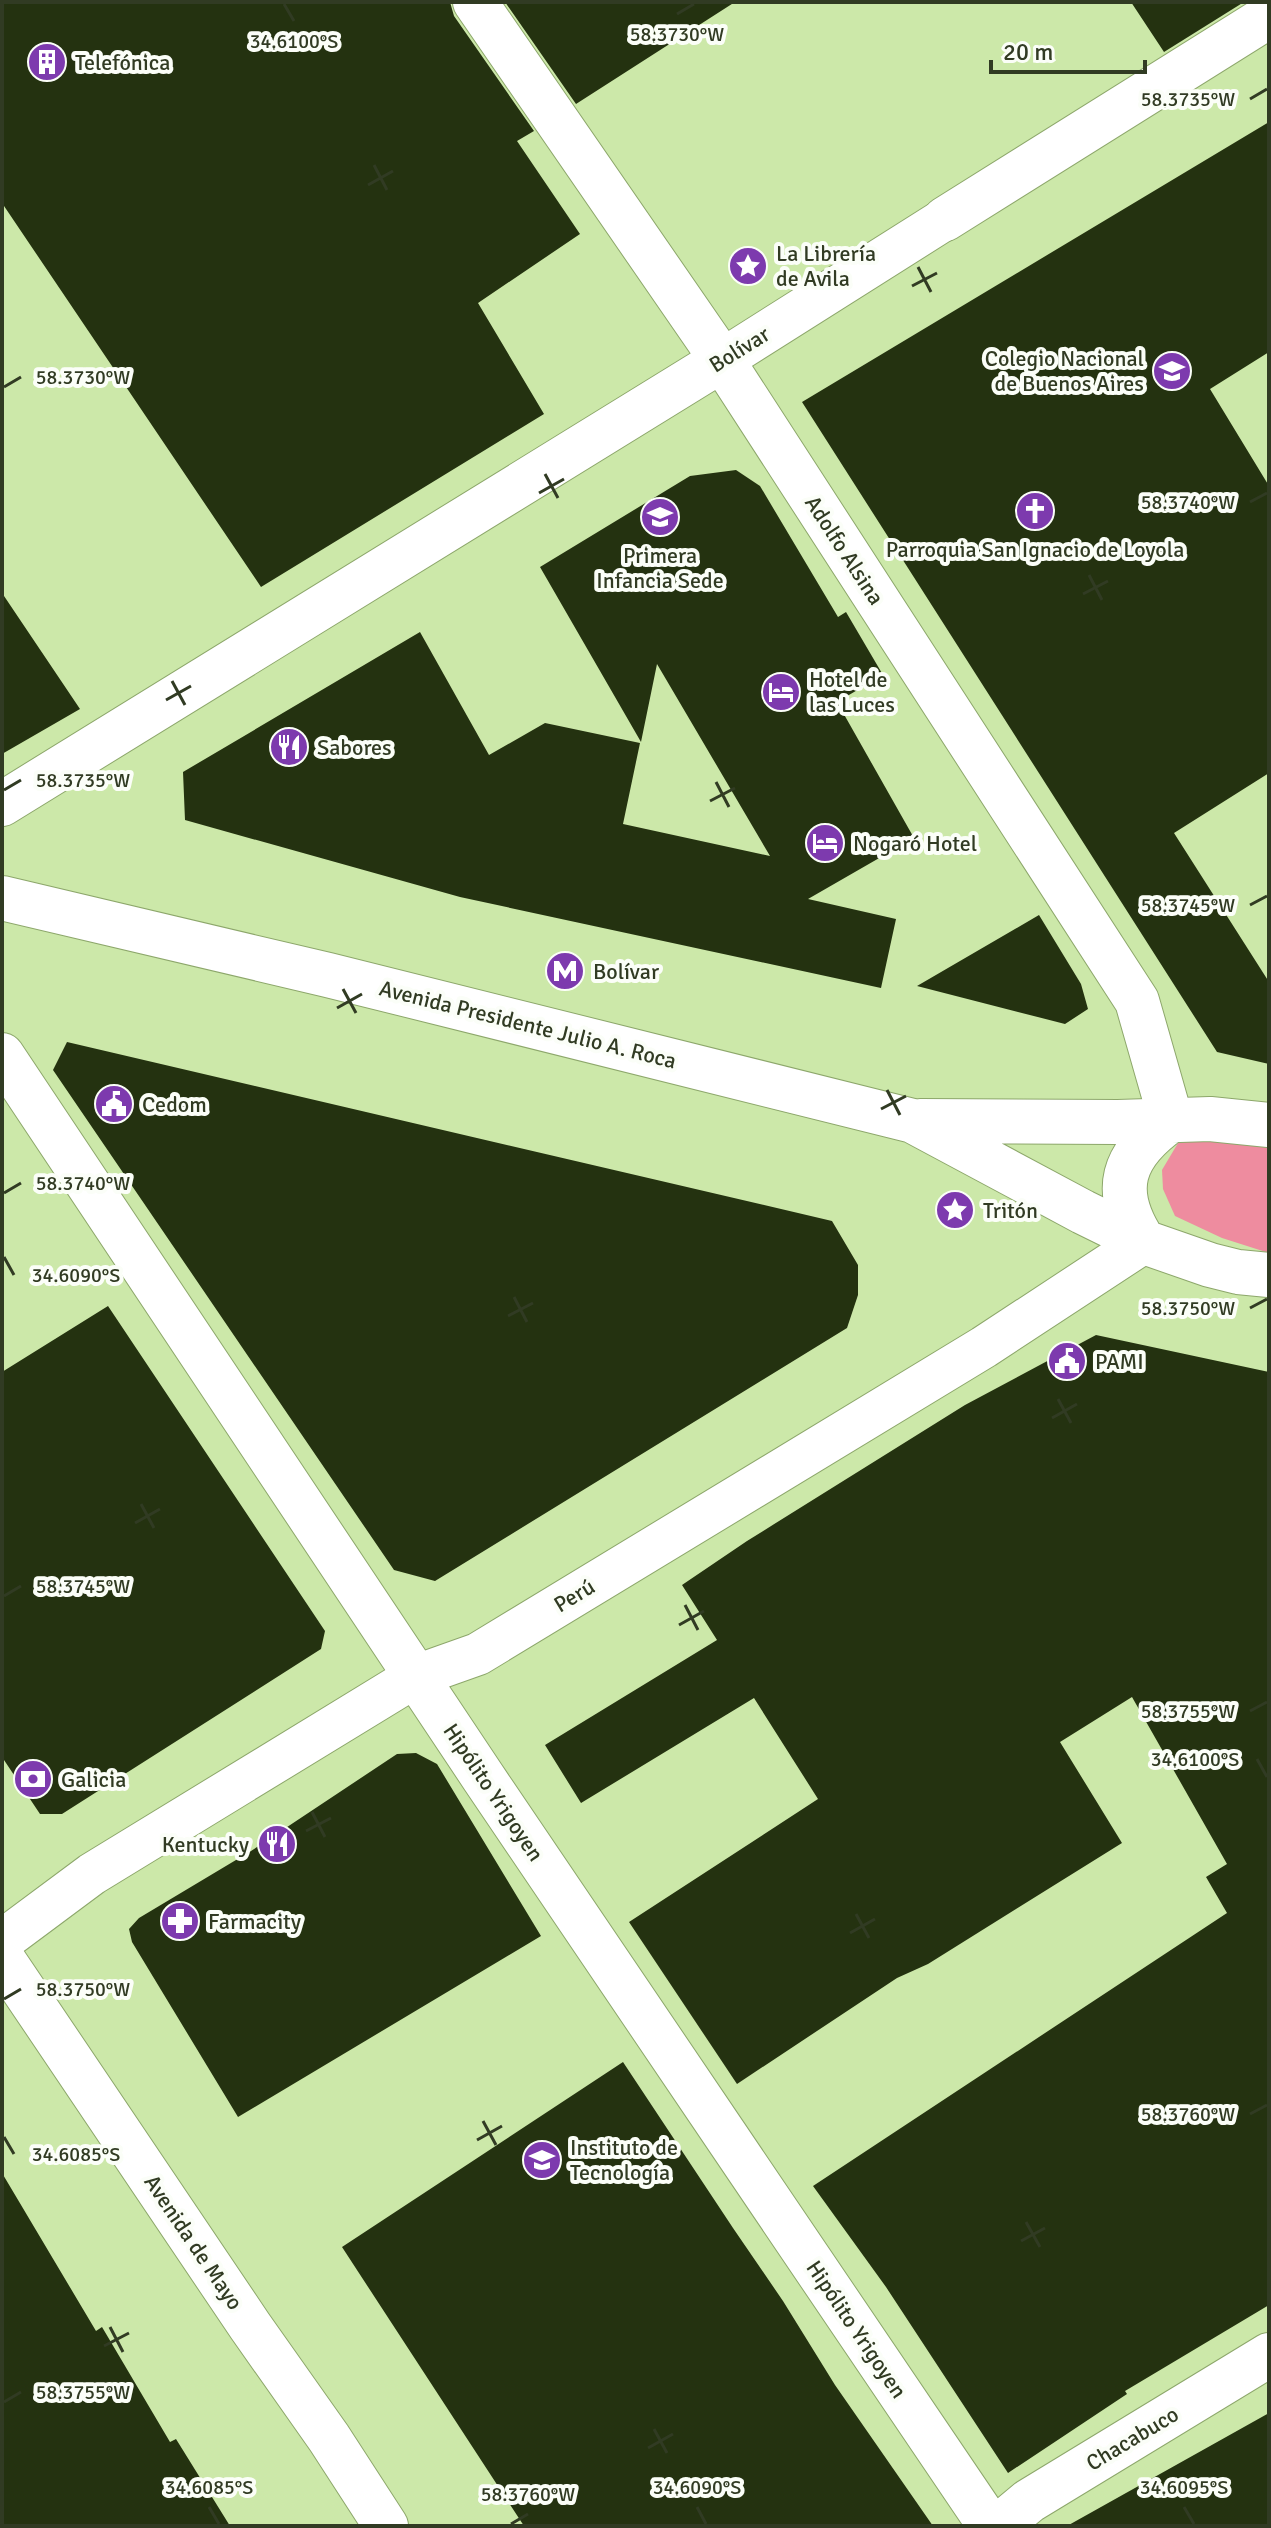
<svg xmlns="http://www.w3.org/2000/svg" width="1271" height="2528" font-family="Signika,sans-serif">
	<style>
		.green { fill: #ee8c9f }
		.building { fill: #243210 }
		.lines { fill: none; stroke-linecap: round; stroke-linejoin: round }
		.pedestrian-casing { stroke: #8da76b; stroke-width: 44 }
		.minor-casing { stroke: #8da76b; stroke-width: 46 }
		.secondary-casing { stroke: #8da76b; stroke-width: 46 }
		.primary-casing { stroke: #8da76b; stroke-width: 46 }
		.pedestrian { stroke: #fff; stroke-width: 42 }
		.minor { stroke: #fff; stroke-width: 44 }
		.secondary { stroke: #fff; stroke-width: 44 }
		.primary { stroke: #fff; stroke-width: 44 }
		.ticks { fill: none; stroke: #313b23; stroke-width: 3 }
		.labels { text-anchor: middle; stroke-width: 8; stroke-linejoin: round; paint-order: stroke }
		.poi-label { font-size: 22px; fill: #313b23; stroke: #fbfef8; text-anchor: start }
		.street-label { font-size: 22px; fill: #313b23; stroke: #fbfef8 }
		.ticks-label { font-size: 20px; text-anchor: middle; fill: #313b23; stroke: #fbfef8; stroke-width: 8; stroke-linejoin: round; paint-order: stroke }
	</style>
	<rect width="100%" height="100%" fill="#cce8a9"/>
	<path class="green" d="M1201 1131 1269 1134V1253L1222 1238 1175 1216 1163 1189 1162 1170 1178 1143Z"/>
	<path class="building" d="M2 2H450L454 16 534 131 517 141 580 234 478 303 544 414 261 587 2 203Z
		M505 2H735L576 104Z
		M1131 2H1244L1164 52Z
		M1269 122V352L1210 389 1269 486V773L1174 833 1269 982V1064L1217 1052 802 402Z
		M736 470 760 486 838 617 846 612 883 675 837 702 914 838 808 899 896 919 881 988 460 897 185 820 183 772 420 632 489 755 545 723 640 743 623 824 770 856 657 664 641 742 540 567 690 476Z
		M2 593 80 709 2 754Z
		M1039 915 1081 984 1088 1009 1065 1024 917 986Z
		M67 1042 832 1221 858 1265V1295L847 1328 435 1581 394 1570 53 1070Z
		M108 1306 325 1631 321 1649 62 1814H40L2 1757V1372Z
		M1096 1335 1269 1372V2305L1125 2391 1127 2394 1008 2473 886 2287 813 2186 1227 1913 1206 1877 1227 1864 1132 1697 1060 1742 1122 1843 928 1964 897 1978 737 2084 629 1922 818 1799 754 1698 581 1803 545 1745 717 1640 682 1585 747 1541 965 1405Z
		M416 1753 437 1764 541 1936 238 2117 132 1942 129 1929 139 1918 251 1851 397 1754Z
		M623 2062 733 2228 783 2301 835 2385 933 2526H524L342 2247Z
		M2 2173 96 2331 102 2327 170 2442 176 2439 230 2526H2Z
		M1269 2413V2526H1067Z"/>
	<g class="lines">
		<g class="pedestrian-casing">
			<path id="pedestrian" d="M722 360 945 219
				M2 1941 92 1874 416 1676 478 1654 984 1347 1144 1242"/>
		</g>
		<g class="minor-casing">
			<path id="minor" d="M475 2 722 360 1137 1001 1171 1120
				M945 219 1269 16
				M2 804 722 360
				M2 1055 483 1777 990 2526
				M999 2526 1029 2501 1269 2355"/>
		</g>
		<g class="secondary-casing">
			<path id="secondary" d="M2 898 328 975 913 1121 1083 1212 1144 1242 1210 1265 1238 1272 1269 1275
				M920 1121 1118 1122 1210 1119 1269 1125
				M1144 1242C1110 1190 1122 1155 1171 1120"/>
		</g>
		<g class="primary-casing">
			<path id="primary" d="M2 1958 250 2326 329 2438 386 2526"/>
		</g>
		<use href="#pedestrian" class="pedestrian"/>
		<use href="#minor" class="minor"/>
		<use href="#secondary" class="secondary"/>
		<use href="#primary" class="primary"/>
	</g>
	<path class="ticks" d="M284 4 294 21M677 14 694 4M1250 99 1267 89M374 165 387 190M368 185 393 171M918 267 931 292M912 286 937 273M4 387 21 377M545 474 558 498M539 493 564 479M1250 502 1267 493M1089 575 1102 600M1083 594 1108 581M172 681 185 705M166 700 191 686M716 782 729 807M4 790 21 780M710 801 735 788M1250 905 1267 896M343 989 356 1013M337 1008 362 994M887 1090 900 1115M881 1109 906 1096M4 1193 21 1183M4 1257 14 1275M514 1297 527 1322M1250 1308 1267 1299M508 1316 533 1303M1058 1399 1071 1423M1052 1418 1077 1404M141 1504 154 1528M135 1523 160 1509M4 1596 21 1586M685 1605 698 1630M679 1625 704 1611M1250 1711 1267 1702M1257 1759 1267 1777M312 1812 325 1837M306 1831 331 1818M856 1914 869 1938M850 1933 875 1919M4 1999 21 1989M1250 2114 1267 2105M483 2121 496 2145M4 2137 14 2154M477 2140 502 2126M1026 2222 1040 2247M1021 2241 1045 2228M110 2327 123 2352M104 2346 129 2333M4 2402 21 2392M654 2429 667 2453M648 2448 673 2434M209 2507 219 2524M697 2507 706 2524M1184 2507 1194 2524M511 2524 528 2514"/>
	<defs>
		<g id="building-disc" transform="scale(2)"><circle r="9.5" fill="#7d3aae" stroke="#fbfef8"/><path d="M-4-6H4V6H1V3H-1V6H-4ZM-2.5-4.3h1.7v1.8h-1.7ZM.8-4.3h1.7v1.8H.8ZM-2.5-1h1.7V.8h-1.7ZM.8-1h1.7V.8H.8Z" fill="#fff"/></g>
		<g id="sight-disc" transform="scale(2)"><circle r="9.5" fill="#7d3aae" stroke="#fbfef8"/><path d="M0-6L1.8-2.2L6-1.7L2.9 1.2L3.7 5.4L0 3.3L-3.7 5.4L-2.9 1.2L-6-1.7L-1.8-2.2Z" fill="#fff"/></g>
		<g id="school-disc" transform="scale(2)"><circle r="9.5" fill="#7d3aae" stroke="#fbfef8"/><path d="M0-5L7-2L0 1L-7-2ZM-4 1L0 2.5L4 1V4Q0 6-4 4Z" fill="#fff"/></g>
		<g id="church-disc" transform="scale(2)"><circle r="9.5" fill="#7d3aae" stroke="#fbfef8"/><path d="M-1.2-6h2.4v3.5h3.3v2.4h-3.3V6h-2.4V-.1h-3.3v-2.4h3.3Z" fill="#fff"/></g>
		<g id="hotel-disc" transform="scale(2)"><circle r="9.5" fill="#7d3aae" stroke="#fbfef8"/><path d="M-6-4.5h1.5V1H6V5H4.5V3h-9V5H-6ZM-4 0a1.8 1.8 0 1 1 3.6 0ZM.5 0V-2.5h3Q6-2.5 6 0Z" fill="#fff"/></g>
		<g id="restaurant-disc" transform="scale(2)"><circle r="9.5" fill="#7d3aae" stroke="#fbfef8"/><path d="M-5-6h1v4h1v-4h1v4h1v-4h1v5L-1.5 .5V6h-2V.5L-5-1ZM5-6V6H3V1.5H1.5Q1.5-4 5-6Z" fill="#fff"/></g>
		<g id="metro-disc" transform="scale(2)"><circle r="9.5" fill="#7d3aae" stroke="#fbfef8"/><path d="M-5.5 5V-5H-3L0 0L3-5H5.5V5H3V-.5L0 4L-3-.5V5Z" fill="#fff"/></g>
		<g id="civic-disc" transform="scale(2)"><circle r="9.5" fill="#7d3aae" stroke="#fbfef8"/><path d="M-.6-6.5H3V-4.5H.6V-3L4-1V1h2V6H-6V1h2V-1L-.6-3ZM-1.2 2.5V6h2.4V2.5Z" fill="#fff"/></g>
		<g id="bank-disc" transform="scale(2)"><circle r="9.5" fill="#7d3aae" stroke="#fbfef8"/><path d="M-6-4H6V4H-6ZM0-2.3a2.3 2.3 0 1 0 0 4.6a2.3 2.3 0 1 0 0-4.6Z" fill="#fff"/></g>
		<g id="pharmacy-disc" transform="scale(2)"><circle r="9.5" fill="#7d3aae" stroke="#fbfef8"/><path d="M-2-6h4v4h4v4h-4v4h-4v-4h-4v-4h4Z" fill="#fff"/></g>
		<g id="university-disc" transform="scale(2)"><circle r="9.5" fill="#7d3aae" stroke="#fbfef8"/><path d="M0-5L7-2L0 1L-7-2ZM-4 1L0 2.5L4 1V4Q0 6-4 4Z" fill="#fff"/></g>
	</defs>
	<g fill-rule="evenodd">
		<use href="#building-disc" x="47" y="62"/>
		<use href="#sight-disc" x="748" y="266"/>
		<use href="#school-disc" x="1172" y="371"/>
		<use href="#church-disc" x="1035" y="511"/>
		<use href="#school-disc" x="660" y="517"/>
		<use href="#hotel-disc" x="781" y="692"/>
		<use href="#restaurant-disc" x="289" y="747"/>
		<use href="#hotel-disc" x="825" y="843"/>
		<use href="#metro-disc" x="565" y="971"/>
		<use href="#civic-disc" x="114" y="1104"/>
		<use href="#sight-disc" x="955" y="1210"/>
		<use href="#civic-disc" x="1067" y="1361"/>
		<use href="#bank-disc" x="33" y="1779"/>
		<use href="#restaurant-disc" x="277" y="1844"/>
		<use href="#pharmacy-disc" x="180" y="1921"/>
		<use href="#university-disc" x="542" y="2160"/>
	</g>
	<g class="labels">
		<g class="poi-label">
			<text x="75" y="70">Telefónica</text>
			<text x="776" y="261">La Librería<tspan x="776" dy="25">de Avila</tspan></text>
			<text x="1144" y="366" text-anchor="end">Colegio Nacional<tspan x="1144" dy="25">de Buenos Aires</tspan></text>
			<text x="1035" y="557" text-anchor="middle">Parroquia San Ignacio de Loyola</text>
			<text x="660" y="563" text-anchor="middle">Primera<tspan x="660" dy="25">Infancia Sede</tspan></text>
			<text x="809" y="687">Hotel de<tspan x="809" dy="25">las Luces</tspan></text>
			<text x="317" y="755">Sabores</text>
			<text x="853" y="851">Nogaró Hotel</text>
			<text x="593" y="979">Bolívar</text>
			<text x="142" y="1112">Cedom</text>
			<text x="983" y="1218">Tritón</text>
			<text x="1095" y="1369">PAMI</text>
			<text x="61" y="1787">Galicia</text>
			<text x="249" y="1852" text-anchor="end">Kentucky</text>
			<text x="208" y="1929">Farmacity</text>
			<text x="570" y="2155">Instituto de<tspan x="570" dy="25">Tecnología</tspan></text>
		</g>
		<g class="street-label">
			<text transform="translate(739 349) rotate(-32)" y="8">Bolívar</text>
			<text transform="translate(845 550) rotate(57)" y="8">Adolfo Alsina</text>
			<text transform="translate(528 1024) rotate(14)" y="8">Avenida Presidente Julio A. Roca</text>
			<text transform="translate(574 1595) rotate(-31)" y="8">Perú</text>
			<text transform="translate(494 1792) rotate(56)" y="8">Hipólito Yrigoyen</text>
			<text transform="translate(194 2242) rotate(56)" y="8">Avenida de Mayo</text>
			<text transform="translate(857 2329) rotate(56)" y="8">Hipólito Yrigoyen</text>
			<text transform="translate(1132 2438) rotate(-31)" y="8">Chacabuco</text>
		</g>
	</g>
	<g class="ticks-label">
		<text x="677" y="41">58.3730°W</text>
		<text x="294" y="48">34.6100°S</text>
		<text x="1188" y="106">58.3735°W</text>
		<text x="83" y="384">58.3730°W</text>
		<text x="1188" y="509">58.3740°W</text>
		<text x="83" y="787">58.3735°W</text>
		<text x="1188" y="912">58.3745°W</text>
		<text x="83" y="1190">58.3740°W</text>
		<text x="76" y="1282">34.6090°S</text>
		<text x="1188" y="1315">58.3750°W</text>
		<text x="83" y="1593">58.3745°W</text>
		<text x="1188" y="1718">58.3755°W</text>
		<text x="1195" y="1766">34.6100°S</text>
		<text x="83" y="1996">58.3750°W</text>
		<text x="1188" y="2121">58.3760°W</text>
		<text x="76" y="2161">34.6085°S</text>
		<text x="83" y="2399">58.3755°W</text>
		<text x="209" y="2494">34.6085°S</text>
		<text x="697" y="2494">34.6090°S</text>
		<text x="1184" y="2494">34.6095°S</text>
		<text x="528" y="2501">58.3760°W</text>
	</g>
	<rect width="1271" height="2528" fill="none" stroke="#313b23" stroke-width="8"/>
	<path d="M991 60v12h154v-12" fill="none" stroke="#313b23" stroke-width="4"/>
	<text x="1003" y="60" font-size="24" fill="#313b23" stroke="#fbfef8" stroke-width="6" paint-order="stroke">20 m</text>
</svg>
